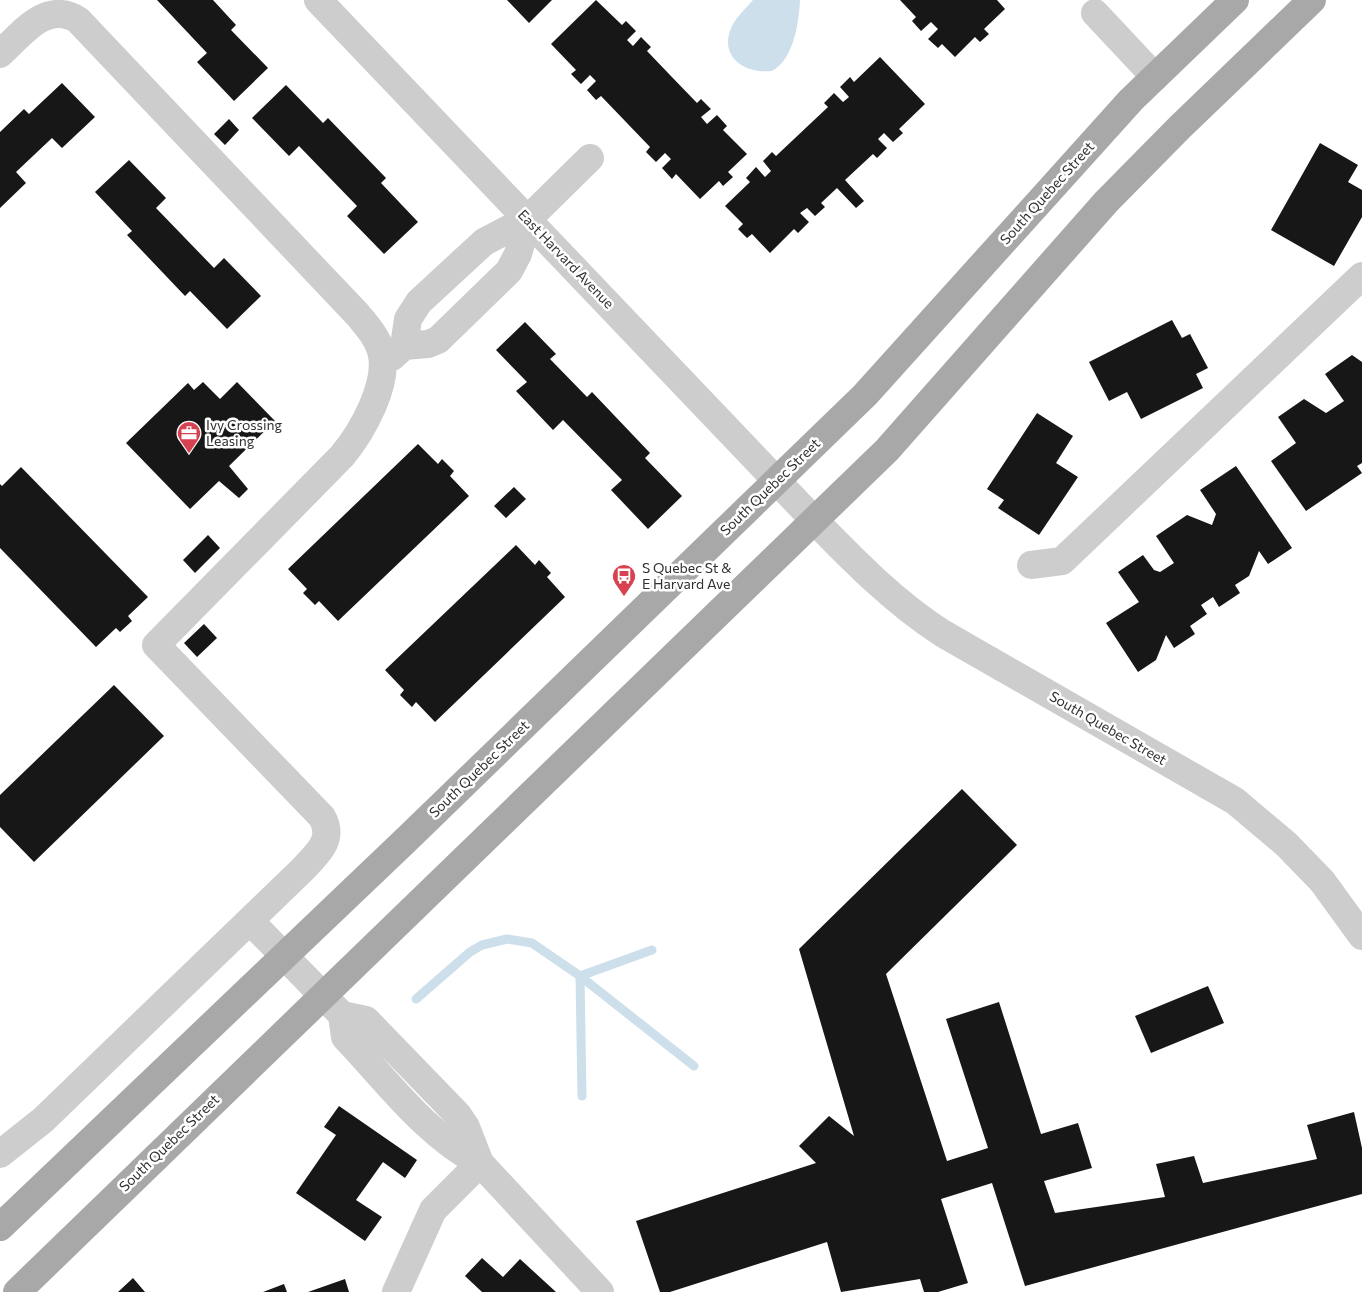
<svg xmlns="http://www.w3.org/2000/svg" width="1362" height="1292" font-family="Commissioner,sans-serif">
	<style>
		.water { fill: #cddfea }
		.lines { fill: none; stroke-linecap: round; stroke-linejoin: round }
		.stream { stroke: #cddfea; stroke-width: 9 }
		.building { fill: #171717 }
		.minor { stroke: #cdcdcd; stroke-width: 28 }
		.major { stroke: #a8a8a8; stroke-width: 28 }
		.labels { text-anchor: middle; stroke-width: 5; stroke-linejoin: round; paint-order: stroke }
		.street-label { font-size: 14px; fill: #303030; stroke: #fff }
		.poi-label { font-size: 14px; fill: #303030; stroke: #fff; text-anchor: start }
	</style>
	<rect width="100%" height="100%" fill="#fff"/>
	<path class="water" d="M753 0H800C799 22 794 59 772 71 745 74 719 57 731 28 736 17 746 8 753 0Z"/>
	<g class="lines">
		<path class="stream" d="M580 976 582 1096
			M580 976 652 950
			M416 999 470 952 482 945 507 939 532 943 580 976 694 1066"/>
	</g>
	<path class="building" d="M157 0H213L236 25 231 30 268 68 234 101 197 62 207 53Z
		M507 0H552L529 23Z
		M596 0 622 25 626 21 636 31 627 40 633 46 641 37 651 47 647 51 669 74 697 103 701 99 711 109 701 117 707 124 717 115 727 126 723 130 747 154 728 172 733 177 723 186 719 181 700 199 676 174 672 179 662 168 671 159 665 153 656 162 646 152 650 147 601 96 596 100 587 90 596 81 590 75 581 84 571 74 576 70 551 44Z
		M900 0H997L1005 9 984 29 989 34 980 42 975 37 955 57 942 44 938 48 928 39 938 29 931 22 921 31 912 21 916 17Z
		M880 57 925 104 899 129 903 133 893 142 884 133 878 139 887 148 877 158 873 154 845 180 864 201 856 208 837 188 821 203 825 207 815 216 807 208 800 213 809 222 798 233 794 229 770 253 752 234 747 238 738 229 743 224 725 206 750 182 746 178 756 167 765 177 771 171 763 161 772 152 776 156 828 107 824 103 834 93 843 102 849 97 840 87 850 77 854 82Z
		M62 83 95 117 62 148 52 138 16 172 26 183 0 208V132L24 109 29 114Z
		M286 85 323 123 328 118 386 178 381 183 418 222 384 254 347 216 357 206 299 146 289 156 252 118Z
		M229 119 239 130 225 145 214 134Z
		M1320 143 1358 165 1348 182 1362 190V217L1334 266 1271 230Z
		M129 160 166 198 156 208 214 268 224 258 261 296 227 329 190 291 185 296 127 235 132 231 95 192Z
		M1172 320 1182 338 1190 334 1208 368 1196 374 1203 388 1141 419 1127 392 1109 401 1089 362Z
		M525 322 556 354 550 359 587 397 592 392 650 453 645 458 682 496 648 529 611 490 622 480 563 420 553 430 516 391 527 382 496 350Z
		M1352 355 1362 362V463L1357 466 1362 473 1306 511 1271 461 1296 443 1278 417 1304 399 1326 413 1344 401 1325 374Z
		M203 382 220 399 237 382 275 421 229 466 248 489 239 498 219 481 190 509 126 443 188 383 194 390Z
		M1037 413 1073 436 1056 463 1078 477 1039 535 998 508 1004 500 987 489Z
		M418 444 438 464 442 459 454 471 450 476 469 496 338 621 319 601 315 605 303 593 307 589 288 569Z
		M1236 466 1292 548 1268 564 1259 551 1249 576 1235 585 1240 593 1219 607 1213 597 1201 605 1207 614 1190 626 1195 634 1174 648 1166 635 1156 660 1138 672 1106 623 1139 602 1118 572 1143 555 1154 570 1160 572 1174 563 1156 536 1187 515 1212 525 1216 514 1200 490Z
		M21 467 148 597 128 616 132 621 120 632 116 628 96 647 0 548V484L2 486Z
		M514 487 526 499 506 518 494 506Z
		M208 535 220 548 195 573 183 560Z
		M516 545 535 565 539 560 551 573 547 577 565 597 435 722 416 702 412 707 400 695 404 690 385 670Z
		M204 624 217 638 197 657 184 643Z
		M114 685 164 736 34 862 0 827V795Z
		M962 789 1017 845 886 974 947 1161 988 1148 946 1019 999 1002 1041 1134 1078 1123 1092 1168 1044 1181 1055 1213 1165 1197 1156 1164 1194 1156 1203 1183 1317 1159 1307 1125 1354 1112 1362 1148V1194L1025 1286 992 1183 941 1199 968 1283 938 1292H924L920 1279 841 1292 827 1242 670 1292H660L636 1221 816 1163 799 1146 829 1116 854 1136 799 949Z
		M1208 986 1224 1023 1151 1053 1135 1016Z
		M339 1106 417 1160 405 1178 383 1162 356 1200 382 1217 365 1241 296 1193 336 1135 324 1127Z
		M482 1258 503 1277 520 1259 556 1292H482L465 1276Z
		M133 1278 145 1292H118Z
		M345 1279 349 1292H308Z
		M284 1284 287 1292H263Z"/>
	<g class="lines">
		<path class="minor" d="M318 0 814 520C854 561 894 602 942 633L1235 801 1286 844 1322 881 1362 936
			M1095 13 1155 77
			M0 54C22 34 46 0 78 20L358 315C367 326 377 337 381 351 390 383 362 432 342 456L156 645 322 817C335 840 317 854 301 871L43 1120 0 1154
			M404 346 408 319 419 302 484 242 528 219 590 158
			M392 357 404 346 428 344 438 340 509 271 518 254 528 219
			M1031 565 1062 561 1362 276
			M250 921 342 1015 345 1037C386 1080 427 1136 480 1163
			M342 1015 366 1020 458 1115 466 1127 480 1163 600 1292
			M396 1292 433 1210 480 1163"/>
		<path class="major" d="M0 1227 407 839 865 395 1131 100 1235 0
			M17 1292 887 450 1106 202 1180 127 1312 0"/>
	</g>
	<defs>
		<g id="office-pin" transform="scale(1.25)"><path d="M0 17L-7.5 6A9.5 9.5 0 1 1 7.5 6Z" fill="#d74251" stroke="#fff"/><path d="M-6-3h4V-5.5h4V-3h4V5H-6ZM-1-4.5V-3h2v-1.5ZM-6 0V1H6V0Z" fill="#fff"/></g>
		<g id="bus-pin" transform="scale(1.25)"><path d="M0 17L-7.5 6A9.5 9.5 0 1 1 7.5 6Z" fill="#d74251" stroke="#fff"/><path d="M-5-6H5V4H4V6H2V4H-2V6H-4V4H-5ZM-3.5-4V0h7V-4ZM-3.5 1.2v1.5H-2V1.2ZM2 1.2v1.5H3.5V1.2Z" fill="#fff"/></g>
	</defs>
	<g fill-rule="evenodd">
		<use href="#office-pin" x="189" y="433"/>
		<use href="#bus-pin" x="624" y="576"/>
	</g>
	<g class="labels">
		<g class="street-label">
			<text transform="translate(1047 193) rotate(-48)" y="5">South Quebec Street</text>
			<text transform="translate(566 259) rotate(46)" y="5">East Harvard Avenue</text>
			<text transform="translate(770 487) rotate(-44)" y="5">South Quebec Street</text>
			<text transform="translate(1108 728) rotate(30)" y="5">South Quebec Street</text>
			<text transform="translate(479 769) rotate(-44)" y="5">South Quebec Street</text>
			<text transform="translate(169 1143) rotate(-44)" y="5">South Quebec Street</text>
		</g>
		<g class="poi-label">
			<text x="206" y="430">Ivy Crossing<tspan x="206" dy="16">Leasing</tspan></text>
			<text x="642" y="573">S Quebec St &amp;<tspan x="642" dy="16">E Harvard Ave</tspan></text>
		</g>
	</g>
</svg>
